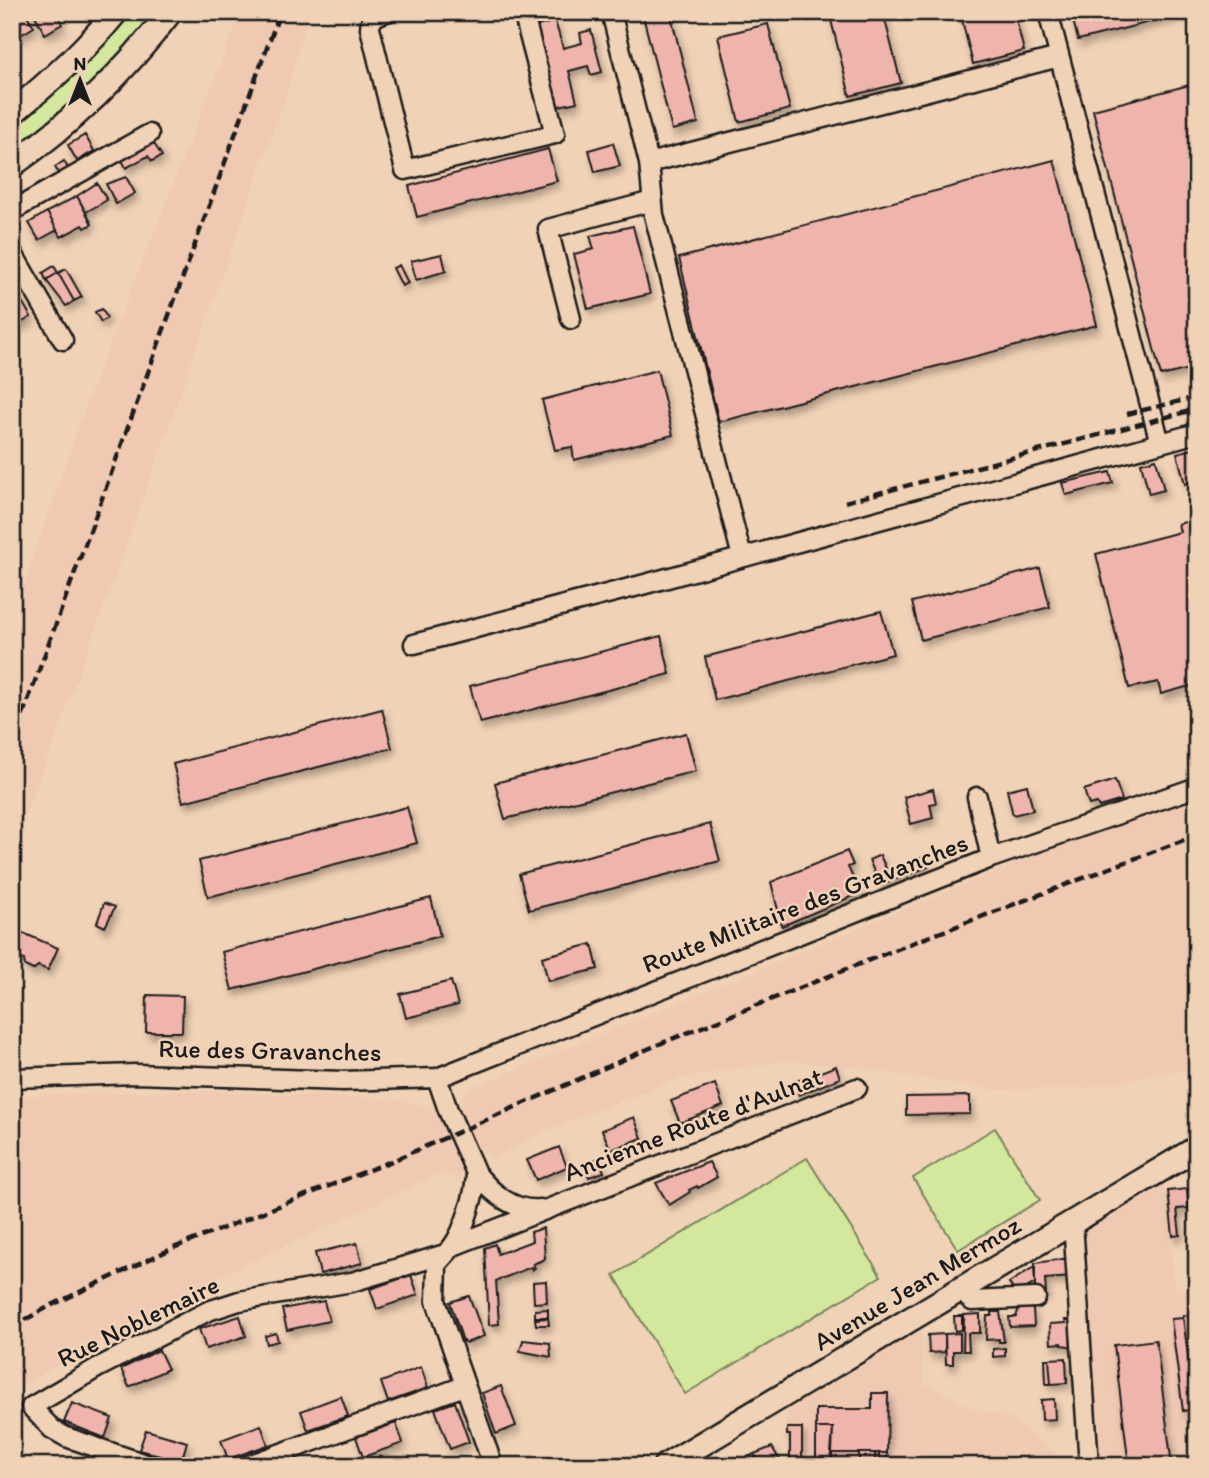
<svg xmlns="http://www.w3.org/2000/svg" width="1209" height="1478" font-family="Itim,sans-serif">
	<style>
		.built { fill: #f0c9b3 }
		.green { fill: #d4e89d; stroke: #78825c; stroke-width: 2 }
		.building { fill: #efb4ab; stroke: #1c1c1c; stroke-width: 2; filter: url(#shadow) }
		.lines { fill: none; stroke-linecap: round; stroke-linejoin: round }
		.minor-casing { stroke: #1c1c1c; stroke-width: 23 }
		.major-casing { stroke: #1c1c1c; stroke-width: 28 }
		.minor { stroke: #f0d2b6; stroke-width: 18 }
		.major { stroke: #f0d2b6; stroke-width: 23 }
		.rail { stroke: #1c1c1c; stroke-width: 4.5; stroke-dasharray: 10 5; stroke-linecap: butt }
		.labels { text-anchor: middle; stroke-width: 5; stroke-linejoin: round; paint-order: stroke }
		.street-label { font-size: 26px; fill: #1c1c1c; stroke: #f0d2b6 }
	</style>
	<defs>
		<filter id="shadow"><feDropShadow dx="3" dy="5.5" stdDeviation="3.5" flood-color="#0004"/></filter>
	</defs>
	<rect width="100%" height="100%" fill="#f0d2b6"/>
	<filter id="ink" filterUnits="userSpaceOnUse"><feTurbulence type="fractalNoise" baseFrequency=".0143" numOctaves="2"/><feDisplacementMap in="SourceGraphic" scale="14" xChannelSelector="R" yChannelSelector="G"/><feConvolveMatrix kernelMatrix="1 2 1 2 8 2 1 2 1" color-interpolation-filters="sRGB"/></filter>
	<g filter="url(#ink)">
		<path class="built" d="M241 12H308L287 92 151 477 51 750 12 844V618L89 397Z
			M1197 798V1067L1086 1088 995 1090 855 1067 783 1061 677 1079 551 1128 494 1158 469 1141 460 1123 459 1109 461 1099 467 1090 1033 856Z
			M193 1091 391 1099 429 1106 444 1116 461 1156V1181L442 1173 218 1277 12 1390V1096Z
			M1164 1182 1175 1289 1197 1285V1466H1089L1074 1237Z
			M921 1326 924 1383 972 1408 1010 1418 1072 1466H787V1409Z"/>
		<path class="green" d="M129 12H159L90 90 12 154V124C55 91 92 52 129 12Z
			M995 1128 1040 1200 958 1250 913 1178Z
			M807 1158 881 1276 685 1394 614 1275Z"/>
		<path class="building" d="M20 12H25L34 27 12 40V17Z
			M33 12H58L62 24 45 34Z
			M642 12H670L698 123 672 130Z
			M829 12H883L901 83 850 96Z
			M960 12H1014L1024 51 973 64Z
			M1071 12H1190L1078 40Z
			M555 21 563 48 582 43 580 33 591 30 602 72 591 75 588 66 569 71 577 102 555 107 534 27Z
			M768 24 790 109 739 122 718 36Z
			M1197 83V367L1161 376 1093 110Z
			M85 135 94 151 77 161 68 145Z
			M153 142 162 156 152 161 148 156 126 168 122 160Z
			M613 143 620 166 595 172 589 150Z
			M548 149 557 181 417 217 409 186Z
			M1054 160 1097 325 719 422 679 258Z
			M64 161 70 172 61 178 55 167Z
			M126 177 135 193 116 204 106 184Z
			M97 183 107 200 86 212 77 196Z
			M77 196 92 224 85 228 83 225 61 237 47 212Z
			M47 212 57 230 39 240 29 223Z
			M633 226 650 294 588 309 574 254 594 249 590 236Z
			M442 254 446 271 416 280 411 261Z
			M399 265 408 283 402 286 393 268Z
			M54 266 58 273 46 280 43 273Z
			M66 269 82 297 74 301 58 273Z
			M58 273 74 301 66 306 46 280Z
			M19 281 23 288 12 294V284Z
			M20 298 31 317 12 328V303Z
			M102 309 107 318 101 322 95 312Z
			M657 370 673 435 574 460 572 447 555 450 542 400Z
			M1197 448V481L1185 484 1177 453Z
			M1156 459 1164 490 1149 494 1141 463Z
			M1110 472 1113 483 1066 495 1062 483Z
			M1197 519V684L1161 694 1158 682 1129 688 1096 554 1180 532 1178 524Z
			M1040 568 1050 607 921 640 912 602Z
			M881 611 893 654 715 700 705 657Z
			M661 636 670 674 480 723 470 686Z
			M382 709 392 748 183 802 173 764Z
			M686 733 696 771 505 819 495 783Z
			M1115 780 1122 800 1099 807 1097 803 1089 805 1084 790Z
			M1027 785 1033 810 1013 815 1007 790Z
			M933 789 936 803 930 804 933 818 911 824 904 797Z
			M407 807 417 843 208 897 199 861Z
			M710 824 720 861 529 910 519 874Z
			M847 851 853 865 848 867 860 893 782 926 771 882Z
			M880 855 887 871 924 857 928 867 880 885 869 860Z
			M431 898 440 936 232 990 222 952Z
			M104 903 115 907 105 927 97 923Z
			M23 933 58 948 48 970 38 966 33 970 25 966 24 960 14 955Z
			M592 944 598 969 548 981 542 957Z
			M451 981 458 1005 406 1018 400 994Z
			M147 995 183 996 182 1032H146Z
			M836 1066 840 1078 799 1095 794 1082Z
			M715 1084 723 1106 680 1123 671 1101Z
			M970 1096V1114L906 1115V1097Z
			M634 1117 642 1138 611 1150 602 1130Z
			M559 1147 567 1167 536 1180 527 1160Z
			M599 1158 604 1172 589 1177 584 1164Z
			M709 1162 717 1177 698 1188 697 1186 689 1190 690 1192 669 1205 656 1183Z
			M1187 1189 1189 1208 1177 1209 1180 1235 1173 1236 1168 1191Z
			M543 1228 545 1259 533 1264 535 1268 532 1270 531 1267 496 1281 499 1324 489 1325 485 1248 495 1244 498 1254 532 1241 531 1232Z
			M357 1243 362 1263 320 1274 315 1253Z
			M1070 1258 1072 1277 1045 1279 1046 1294 1035 1295V1263Z
			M1034 1267 1035 1283 1016 1294 1009 1283Z
			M411 1275 418 1295 377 1309 370 1289Z
			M546 1281 547 1302 534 1303 533 1282Z
			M469 1296 484 1336 466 1343 463 1341 450 1302Z
			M324 1301 329 1321 287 1330 282 1309Z
			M1020 1304 1033 1309 1034 1326 1010 1327 1009 1317H1016Z
			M548 1309V1317H535V1310Z
			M992 1312H1000L1004 1342H999V1339L986 1340 987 1316H992Z
			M980 1314V1333H968L969 1351H963L964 1315Z
			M1197 1314V1417H1196L1183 1316Z
			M240 1316 246 1336 206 1349 199 1329Z
			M954 1316H962V1330L955 1331Z
			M548 1318 549 1325H536L535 1319Z
			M1183 1318 1195 1409 1183 1411 1171 1319Z
			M1065 1320H1073L1075 1347 1062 1345V1343L1051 1344 1050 1324 1066 1323Z
			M276 1333 278 1341 267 1344 265 1336Z
			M960 1333V1351H953V1364H946L945 1334Z
			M945 1334V1352L929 1353 928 1335Z
			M523 1340 550 1343 551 1357 520 1351Z
			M1156 1340 1172 1466H1129L1114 1345Z
			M1005 1348V1356L993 1357V1349Z
			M159 1350 168 1369 129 1387 121 1369Z
			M1066 1358 1067 1383 1051 1384 1049 1359Z
			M1045 1359H1049L1051 1384H1046Z
			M421 1367 428 1388 388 1402 381 1382Z
			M501 1386 516 1426 496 1434 482 1393Z
			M872 1393H888L887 1453H832L833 1428H816V1409H872Z
			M341 1396 348 1416 308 1430 301 1411Z
			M1054 1399 1055 1419 1042 1420 1041 1400Z
			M455 1402 469 1442 450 1449 435 1409Z
			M72 1403 112 1418 105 1438 64 1422Z
			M396 1423 403 1443 363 1457 356 1437Z
			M261 1425 268 1445 228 1459 221 1440Z
			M787 1428H802V1466H790V1435H787Z
			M816 1428H833L830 1466H816Z
			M146 1430 187 1442 181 1462 139 1450Z
			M772 1447 782 1464 762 1466 754 1454Z
			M832 1453H859V1466H832Z
			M859 1453H875V1466H859Z
			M879 1453H887V1465H879Z
			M754 1454 762 1466H738L746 1461 744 1459Z"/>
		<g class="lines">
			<g class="minor-casing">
				<path id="minor" d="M387 12C377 15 370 18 370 28L405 170 555 134 523 12
					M611 12 649 163 654 215 742 557
					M1048 12 1160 443
					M649 163 1059 57
					M12 211 149 134
					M12 252 63 340
					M571 319 548 229 652 201
					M414 644 638 586 1197 433
					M977 797 991 858
					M12 1078 136 1074 343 1081 437 1078 448 1110 476 1173C476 1192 464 1232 452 1247 447 1253 442 1258 437 1264L436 1301 493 1466
					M437 1078 991 858 1197 787
					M476 1173C492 1193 513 1212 541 1209
					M1073 1222 1089 1466
					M453 1246 857 1088
					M960 1290 972 1301 1036 1298
					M151 1466 66 1437 52 1429 31 1407 97 1368 208 1311 239 1301 352 1282 445 1254
					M246 1466 464 1386"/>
			</g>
			<g class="major-casing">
				<path id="major" d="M12 113C50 82 85 50 116 12
					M12 165C72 123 126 70 170 12
					M665 1466 1197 1148"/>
			</g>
			<use href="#minor" class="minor"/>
			<use href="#major" class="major"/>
			<path class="rail" d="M1127 414 1197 397
				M845 502 1197 409
				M12 744 280 12
				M12 1327 50 1306 171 1249 399 1158 657 1045 907 945 1197 835"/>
		</g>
	</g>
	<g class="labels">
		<g class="street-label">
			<text transform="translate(805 903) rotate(-21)" y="9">Route Militaire des Gravanches</text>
			<text transform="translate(270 1050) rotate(1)" y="9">Rue des Gravanches</text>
			<text transform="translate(693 1124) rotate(-21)" y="9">Ancienne Route d'Aulnat</text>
			<text transform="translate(917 1283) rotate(-31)" y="9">Avenue Jean Mermoz</text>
			<text transform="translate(138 1321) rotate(-26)" y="9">Rue Noblemaire</text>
		</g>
	</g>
	<rect width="1209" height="1478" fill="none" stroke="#f0d2b6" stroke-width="42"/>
	<rect x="21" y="21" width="1167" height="1436" fill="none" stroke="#1c1c1c" stroke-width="2.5" filter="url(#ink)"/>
	<g transform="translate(80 80)" stroke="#f0d2b6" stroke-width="5" paint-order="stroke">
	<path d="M0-5L12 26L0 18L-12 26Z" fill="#1c1c1c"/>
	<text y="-10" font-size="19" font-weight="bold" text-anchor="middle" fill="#1c1c1c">N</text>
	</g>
</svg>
